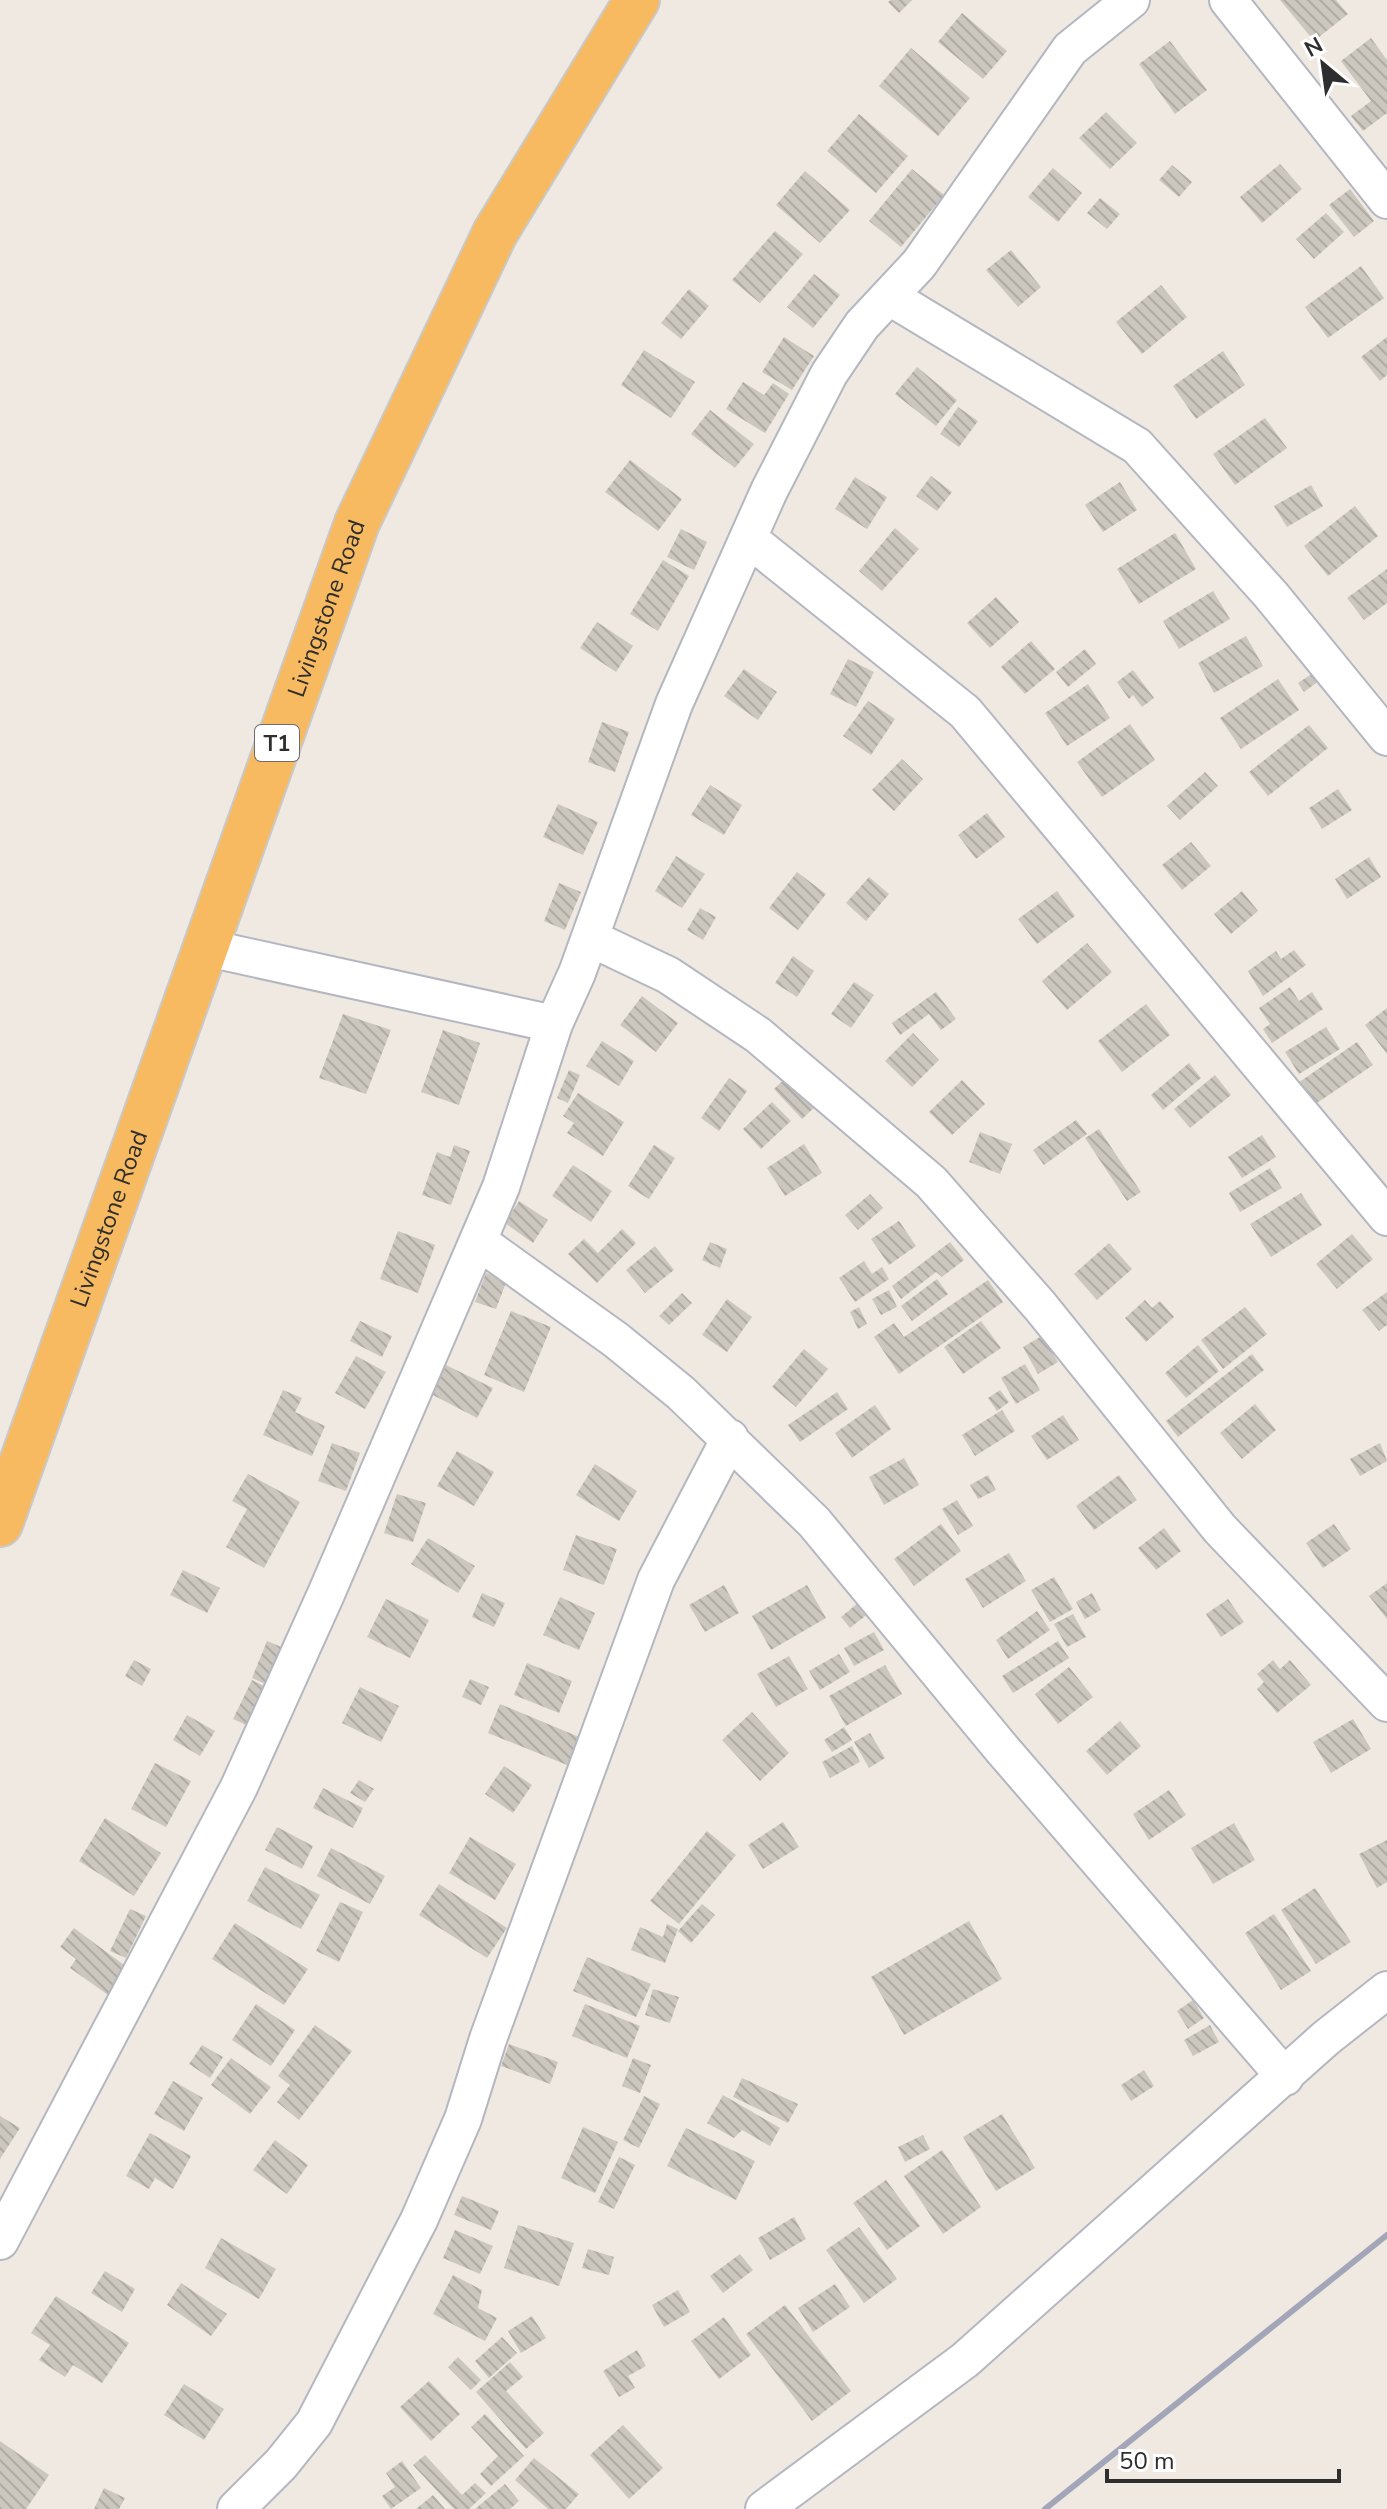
<svg xmlns="http://www.w3.org/2000/svg" width="1387" height="2509" font-family="'Nunito Sans',sans-serif">
	<style>
		.building { fill: url(#building-back-hatch) }
		.lines { fill: none; stroke-linecap: round; stroke-linejoin: round }
		.minor-casing { stroke: #b4b7c1; stroke-width: 40 }
		.trunk-casing { stroke: #c9c9c9; stroke-width: 48 }
		.minor { stroke: #fff; stroke-width: 36 }
		.trunk { stroke: #f8ba60; stroke-width: 44 }
		.rail { stroke: #a3a6b8; stroke-width: 6 }
		.labels { text-anchor: middle; stroke-width: 8; stroke-linejoin: round; paint-order: stroke }
		.shield { fill: #fff; stroke: #6d6d6d; stroke-width: 2 }
		.shield-label { font-size: 22px; font-weight: bold; fill: #2e2e2e }
		.street-label { font-size: 24px; fill: #2e2e2e; stroke: #fff }
	</style>
	<defs>
		<pattern id="building-back-hatch" width="6" height="6" patternUnits="userSpaceOnUse" patternTransform="scale(2)"><rect width="6" height="6" fill="#cbc7bf"/><path d="M-1 5l2 2M0 0l6 6M5-1l2 2" fill="none" stroke="#afaba4"/></pattern>
	</defs>
	<rect width="100%" height="100%" fill="#efe9e1"/>
	<path class="building" d="M891 0H912L899 13 888 2Z
		M1280 0H1336L1348 14 1314 41Z
		M962 13 1007 51 983 79 938 42Z
		M1371 38 1387 60V113L1363 131 1351 116 1371 101 1341 61Z
		M1170 41 1207 90 1175 114 1139 64Z
		M911 48 970 98 938 136 879 86Z
		M1106 112 1137 143 1110 169 1079 138Z
		M859 114 908 156 876 193 827 151Z
		M1280 164 1302 189 1262 223 1240 197Z
		M1172 165 1192 182 1179 197 1159 180Z
		M1053 168 1082 193 1058 222 1028 197Z
		M912 169 944 195 901 247 869 221Z
		M805 171 850 210 820 243 776 205Z
		M1350 189 1374 221 1354 237 1329 205Z
		M1100 198 1120 214 1107 229 1087 213Z
		M1326 213 1344 232 1314 259 1296 239Z
		M775 231 803 254 760 303 732 280Z
		M1011 250 1041 287 1018 307 986 270Z
		M1361 266 1384 298 1328 338 1305 307Z
		M814 274 840 295 813 328 787 307Z
		M1161 285 1187 317 1142 354 1116 322Z
		M689 289 709 306 681 339 661 323Z
		M784 337 814 356 792 390 762 372Z
		M1387 337V375L1380 381 1361 357Z
		M644 350 695 382 671 418 621 385Z
		M1223 351 1245 385 1196 419 1173 386Z
		M917 367 957 400 936 426 895 394Z
		M743 382 764 395 773 383 789 394 765 433 726 409Z
		M958 407 978 421 959 447 940 434Z
		M710 410 754 444 735 468 691 434Z
		M1265 418 1287 448 1235 485 1213 454Z
		M630 460 682 499 658 531 605 492Z
		M931 476 952 492 937 511 916 496Z
		M855 477 887 497 867 529 835 509Z
		M1120 482 1137 510 1103 532 1085 505Z
		M1311 485 1323 506 1287 527 1274 506Z
		M1355 506 1378 536 1328 576 1304 546Z
		M895 528 919 549 882 591 859 571Z
		M681 529 707 542 694 570 667 557Z
		M1175 533 1196 569 1139 604 1117 569Z
		M663 560 689 576 658 631 630 614Z
		M1387 569V603L1364 620 1347 598Z
		M1213 591 1230 619 1179 649 1163 621Z
		M996 597 1019 622 990 648 967 623Z
		M597 622 633 646 616 672 580 648Z
		M1246 636 1263 666 1214 693 1198 663Z
		M1031 641 1055 669 1025 694 1001 667Z
		M1085 649 1096 664 1068 687 1056 672Z
		M848 659 874 672 856 707 830 694Z
		M744 669 777 692 758 720 724 696Z
		M1133 670 1154 698 1142 707 1133 695 1129 699 1117 682Z
		M1313 673 1319 681 1304 692 1298 683Z
		M1278 679 1299 710 1241 749 1220 718Z
		M1088 684 1110 718 1067 746 1045 713Z
		M868 701 895 719 871 755 843 736Z
		M602 722 629 732 615 772 588 762Z
		M1130 724 1155 760 1102 797 1077 762Z
		M1309 725 1328 748 1268 796 1249 772Z
		M902 759 923 779 894 811 872 790Z
		M1205 772 1218 786 1180 820 1167 806Z
		M710 785 742 805 724 835 691 815Z
		M1338 789 1352 810 1322 829 1309 808Z
		M558 804 598 822 583 855 543 837Z
		M987 813 1005 837 976 859 958 835Z
		M1191 842 1211 866 1182 890 1162 865Z
		M676 856 705 874 682 908 655 891Z
		M1369 857 1381 877 1347 899 1335 879Z
		M797 872 826 894 798 930 769 908Z
		M869 877 889 894 866 921 846 903Z
		M559 883 581 892 565 930 544 921Z
		M1057 891 1075 916 1037 944 1018 919Z
		M1242 891 1258 911 1231 934 1214 914Z
		M700 908 716 917 703 940 687 930Z
		M1087 943 1112 972 1067 1010 1042 981Z
		M1294 950 1306 965 1263 996 1248 971 1276 951 1281 959Z
		M793 956 814 971 797 997 775 983Z
		M854 982 874 995 851 1028 831 1014Z
		M1290 987 1299 1001 1312 992 1323 1009 1272 1043 1263 1029 1270 1024 1259 1008Z
		M936 992 956 1019 941 1030 929 1014 900 1035 892 1023Z
		M642 996 678 1023 656 1052 620 1025Z
		M1146 1004 1170 1035 1122 1072 1098 1041Z
		M1387 1008V1054L1365 1025Z
		M343 1014 391 1030 366 1094 319 1078Z
		M1326 1027 1340 1049 1299 1074 1285 1052Z
		M443 1030 480 1043 459 1105 421 1092Z
		M913 1033 939 1060 912 1087 885 1061Z
		M602 1041 634 1061 619 1086 586 1066Z
		M1357 1042 1373 1065 1314 1105 1298 1083Z
		M1189 1063 1201 1078 1163 1110 1151 1095Z
		M569 1070 580 1075 568 1103 557 1098Z
		M793 1071 822 1100 802 1119 774 1089Z
		M1215 1075 1231 1095 1190 1128 1174 1109Z
		M729 1078 747 1091 719 1131 701 1118Z
		M962 1080 985 1104 952 1135 929 1112Z
		M578 1093 624 1122 603 1156 567 1133 574 1123 563 1116Z
		M772 1102 791 1121 761 1149 743 1129Z
		M1076 1120 1087 1134 1044 1165 1033 1150Z
		M1099 1129 1141 1192 1127 1201 1085 1138Z
		M980 1132 1012 1144 1000 1174 969 1162Z
		M1262 1135 1276 1157 1242 1178 1228 1157Z
		M804 1144 822 1173 785 1196 767 1168Z
		M454 1145 470 1151 451 1205 422 1195 437 1152 450 1157Z
		M654 1145 675 1158 649 1199 628 1186Z
		M573 1165 612 1191 591 1222 552 1196Z
		M1270 1168 1282 1188 1240 1212 1229 1193Z
		M1301 1193 1322 1225 1271 1257 1250 1224Z
		M870 1194 883 1208 858 1230 845 1215Z
		M519 1201 548 1220 533 1243 505 1223Z
		M899 1221 916 1246 889 1265 871 1239Z
		M622 1229 636 1243 597 1283 568 1254 584 1239 598 1253Z
		M398 1231 435 1245 418 1293 380 1279Z
		M1352 1234 1373 1259 1337 1289 1316 1264Z
		M710 1242 727 1249 720 1268 702 1260Z
		M950 1242 964 1260 942 1277 936 1272 901 1299 892 1286Z
		M1109 1243 1132 1269 1097 1300 1074 1274Z
		M655 1246 674 1270 645 1293 626 1270Z
		M864 1261 872 1274 882 1267 889 1279 855 1302 839 1278Z
		M486 1273 507 1280 496 1309 475 1302Z
		M937 1279 948 1294 912 1321 901 1306Z
		M988 1280 1003 1302 899 1374 874 1337 894 1323 904 1337Z
		M889 1290 897 1307 881 1315 872 1299Z
		M1387 1292V1325L1379 1331 1362 1310Z
		M682 1293 692 1303 669 1325 659 1316Z
		M727 1299 752 1317 727 1352 702 1335Z
		M1145 1300 1152 1308 1160 1301 1174 1317 1146 1342 1125 1318Z
		M859 1307 867 1324 858 1329 850 1312Z
		M1245 1307 1267 1334 1223 1369 1201 1340Z
		M511 1311 551 1327 524 1392 484 1375Z
		M360 1321 392 1336 382 1357 350 1341Z
		M981 1321 1001 1348 963 1374 944 1347Z
		M1042 1336 1058 1362 1038 1374 1023 1347Z
		M1198 1345 1219 1371 1186 1398 1165 1373Z
		M804 1349 828 1369 796 1407 772 1387Z
		M1252 1354 1264 1370 1178 1437 1166 1421Z
		M356 1356 386 1372 365 1409 335 1393Z
		M1025 1364 1040 1390 1016 1404 1001 1378Z
		M446 1365 493 1388 477 1418 431 1394Z
		M283 1390 302 1398 295 1412 325 1426 312 1456 263 1435Z
		M1000 1390 1009 1402 997 1411 988 1398Z
		M837 1392 848 1409 800 1442 788 1425Z
		M1255 1404 1276 1430 1242 1459 1220 1433Z
		M875 1405 891 1429 852 1458 835 1433Z
		M1002 1410 1015 1431 975 1456 962 1435Z
		M1063 1415 1079 1440 1047 1460 1031 1436Z
		M332 1443 360 1453 346 1491 318 1481Z
		M1380 1443 1387 1461 1360 1476 1350 1459Z
		M457 1451 494 1472 474 1506 437 1486Z
		M904 1458 919 1485 884 1505 869 1477Z
		M595 1464 637 1491 619 1521 576 1495Z
		M248 1474 300 1502 264 1568 226 1547 247 1509 232 1501Z
		M988 1475 996 1490 978 1499 970 1485Z
		M1119 1475 1137 1500 1094 1530 1076 1506Z
		M397 1494 426 1503 413 1542 384 1533Z
		M957 1500 973 1526 958 1535 942 1509Z
		M941 1524 961 1551 914 1586 894 1559Z
		M1334 1524 1351 1549 1323 1568 1306 1543Z
		M1164 1528 1181 1551 1156 1570 1138 1548Z
		M576 1535 617 1549 604 1585 563 1570Z
		M428 1538 475 1566 458 1593 411 1564Z
		M1009 1553 1026 1581 983 1608 965 1579Z
		M183 1570 220 1588 207 1613 170 1595Z
		M1054 1577 1073 1609 1050 1622 1031 1590Z
		M1387 1583V1619L1369 1596Z
		M724 1585 739 1613 705 1632 689 1605Z
		M807 1585 826 1618 771 1650 752 1616Z
		M482 1593 505 1603 494 1627 472 1617Z
		M1092 1593 1101 1610 1085 1619 1076 1602Z
		M560 1597 595 1613 579 1650 543 1635Z
		M865 1597 874 1609 850 1628 841 1617Z
		M386 1599 429 1620 410 1658 367 1637Z
		M1228 1599 1244 1622 1221 1637 1206 1614Z
		M1037 1611 1050 1630 1008 1659 996 1640Z
		M1073 1614 1086 1637 1067 1647 1054 1624Z
		M874 1632 884 1650 854 1666 844 1648Z
		M267 1641 286 1649 270 1686 252 1678Z
		M1058 1641 1069 1658 1013 1693 1002 1676Z
		M839 1654 850 1672 820 1690 809 1671Z
		M789 1656 808 1689 776 1707 757 1674Z
		M134 1660 151 1669 142 1686 125 1676Z
		M1273 1660 1280 1669 1290 1660 1311 1685 1277 1713 1257 1689 1264 1682 1257 1674Z
		M527 1663 572 1681 559 1713 514 1695Z
		M885 1665 902 1694 846 1726 829 1696Z
		M1069 1667 1093 1697 1058 1724 1035 1694Z
		M470 1679 489 1687 481 1705 462 1697Z
		M252 1680 276 1692 257 1730 233 1719Z
		M360 1687 399 1706 381 1742 342 1723Z
		M500 1704 584 1739 572 1767 488 1733Z
		M752 1712 789 1753 760 1781 722 1740Z
		M187 1715 215 1731 200 1756 173 1740Z
		M1353 1719 1371 1749 1331 1773 1313 1742Z
		M1120 1721 1141 1746 1107 1775 1086 1751Z
		M844 1727 852 1740 832 1752 824 1740Z
		M870 1733 885 1758 869 1768 854 1742Z
		M852 1746 860 1762 830 1778 822 1762Z
		M155 1763 191 1781 166 1827 131 1809Z
		M504 1766 532 1785 513 1813 485 1794Z
		M359 1780 374 1789 365 1802 350 1793Z
		M323 1788 363 1808 353 1828 313 1808Z
		M1169 1790 1186 1815 1149 1840 1133 1814Z
		M105 1818 161 1853 134 1896 79 1861Z
		M783 1822 799 1847 763 1869 748 1845Z
		M1234 1823 1255 1860 1213 1884 1191 1848Z
		M277 1827 313 1846 302 1869 265 1850Z
		M707 1831 736 1855 679 1924 650 1901Z
		M470 1837 516 1864 495 1900 449 1873Z
		M1387 1840V1882L1377 1888 1359 1854Z
		M331 1848 385 1876 370 1904 317 1876Z
		M265 1867 320 1895 301 1929 247 1901Z
		M439 1884 507 1928 487 1958 419 1915Z
		M1315 1888 1351 1942 1316 1964 1281 1910Z
		M340 1902 363 1912 339 1962 316 1951Z
		M702 1904 715 1915 691 1943 678 1931Z
		M130 1909 146 1916 126 1958 110 1951Z
		M1274 1914 1311 1971 1281 1990 1245 1933Z
		M969 1921 1002 1979 904 2035 871 1977Z
		M235 1923 308 1969 284 2005 212 1959Z
		M667 1924 678 1929 665 1963 631 1950 640 1927 663 1937Z
		M74 1928 128 1968 108 1995 70 1968 76 1959 60 1947Z
		M587 1957 651 1984 636 2017 573 1991Z
		M653 1989 679 1997 670 2023 645 2015Z
		M1193 2000 1204 2018 1188 2029 1177 2011Z
		M256 2004 295 2030 271 2066 232 2040Z
		M585 2004 640 2026 627 2058 572 2036Z
		M315 2025 352 2051 299 2120 277 2102 290 2085 278 2076Z
		M1210 2025 1219 2042 1193 2056 1184 2040Z
		M509 2044 558 2062 550 2084 501 2066Z
		M202 2045 223 2057 210 2078 189 2064Z
		M231 2058 271 2087 250 2114 211 2085Z
		M633 2058 651 2065 640 2093 622 2086Z
		M1144 2070 1154 2086 1131 2101 1121 2085Z
		M742 2078 798 2104 788 2123 733 2097Z
		M173 2081 203 2098 184 2131 154 2114Z
		M723 2095 780 2128 770 2146 742 2130 734 2138 707 2123Z
		M644 2096 660 2104 639 2148 623 2140Z
		M1002 2114 1035 2168 996 2191 963 2137Z
		M0 2116 20 2128 0 2159Z
		M583 2127 618 2142 595 2193 561 2178Z
		M686 2128 755 2161 736 2200 667 2166Z
		M150 2133 191 2156 173 2189 155 2178 149 2189 126 2176Z
		M923 2135 930 2149 905 2162 898 2147Z
		M275 2140 308 2165 287 2194 253 2170Z
		M942 2150 981 2207 943 2234 904 2176Z
		M619 2157 635 2165 614 2209 598 2202Z
		M886 2180 920 2226 887 2250 853 2203Z
		M462 2196 499 2211 491 2230 454 2215Z
		M794 2217 806 2239 770 2260 758 2238Z
		M518 2225 574 2243 559 2286 504 2268Z
		M859 2227 897 2279 864 2303 826 2250Z
		M455 2230 493 2246 480 2274 443 2258Z
		M221 2238 276 2269 259 2299 205 2268Z
		M588 2249 614 2257 609 2275 582 2268Z
		M740 2254 753 2270 723 2293 710 2276Z
		M105 2271 135 2289 122 2312 91 2293Z
		M453 2275 482 2290 478 2308 497 2318 485 2341 433 2314Z
		M181 2283 227 2314 211 2336 167 2305Z
		M835 2284 850 2307 813 2332 798 2308Z
		M678 2290 690 2312 664 2327 652 2305Z
		M56 2296 129 2343 102 2383 73 2365 65 2377 39 2360 50 2345 31 2333Z
		M785 2305 851 2391 812 2421 746 2334Z
		M532 2316 546 2338 521 2353 508 2331Z
		M724 2317 751 2355 719 2379 691 2341Z
		M502 2337 517 2353 489 2378 475 2361Z
		M637 2350 646 2366 628 2376 635 2388 619 2397 603 2371Z
		M458 2357 481 2380 471 2390 448 2367Z
		M510 2362 523 2377 506 2391 544 2433 526 2449 476 2392Z
		M429 2381 460 2414 431 2441 400 2407Z
		M184 2384 224 2409 204 2440 164 2415Z
		M485 2414 524 2456 491 2486 480 2474 498 2456 471 2427Z
		M623 2425 663 2468 629 2499 590 2455Z
		M0 2441 49 2475 26 2509H0Z
		M425 2455 462 2495 475 2483 486 2493 469 2509H454L413 2465Z
		M534 2458 579 2494 566 2509H548L515 2480Z
		M402 2461 421 2488 391 2509 382 2496 395 2487 386 2473Z
		M505 2484 519 2501 510 2509H475Z
		M104 2488 125 2498 119 2509H94Z
		M433 2495 445 2509H416Z"/>
	<g class="lines">
		<g class="minor-casing">
			<path id="minor" d="M1228 0 1387 200
				M890 297 1137 446 1271 595 1387 737
				M749 539 965 712 1387 1217
				M590 938 668 975 758 1035 931 1182 1040 1306 1220 1529 1387 1703
				M203 947 554 1024
				M478 1241 616 1340 681 1393 814 1522 1002 1749 1285 2077
				M0 2241 239 1787 326 1594 501 1187 554 1024 577 973 674 704 769 491 829 374 862 325 919 264 1070 49 1131 0
				M236 2509 281 2464 314 2423 419 2220 463 2119 488 2039 656 1580 730 1438
				M764 2509 965 2360 1326 2038 1387 1990"/>
		</g>
		<g class="trunk-casing">
			<g id="trunk">
				<path id="s1" d="M0 1524 357 523 495 233 637 0"/>
			</g>
		</g>
		<use href="#minor" class="minor"/>
		<use href="#trunk" class="trunk"/>
		<path class="rail" d="M1045 2509 1387 2235"/>
	</g>
	<g class="labels">
		<rect class="shield" x="255" y="725" width="44" height="36" rx="6"/>
		<g class="shield-label">
			<text x="277" y="751">T1</text>
		</g>
		<g class="street-label">
			<text dy="8" stroke="none"><textPath href="#s1" startOffset="972">Livingstone Road</textPath></text>
			<text dy="8" stroke="none"><textPath href="#s1" startOffset="324">Livingstone Road</textPath></text>
		</g>
	</g>
	<g transform="translate(1323 64) rotate(331)" stroke="#ffffff" stroke-width="6" paint-order="stroke">
	<path d="M0-6L14 30L0 20L-14 30Z" fill="#2e2e2e"/>
	<text y="-12" font-size="22" font-weight="bold" text-anchor="middle" fill="#2e2e2e">N</text>
	</g>
	<path d="M1107 2469v12h232v-12" fill="none" stroke="#2e2e2e" stroke-width="4"/>
	<text x="1119" y="2469" font-size="24" fill="#2e2e2e" stroke="#ffffff" stroke-width="6" paint-order="stroke">50 m</text>
</svg>
